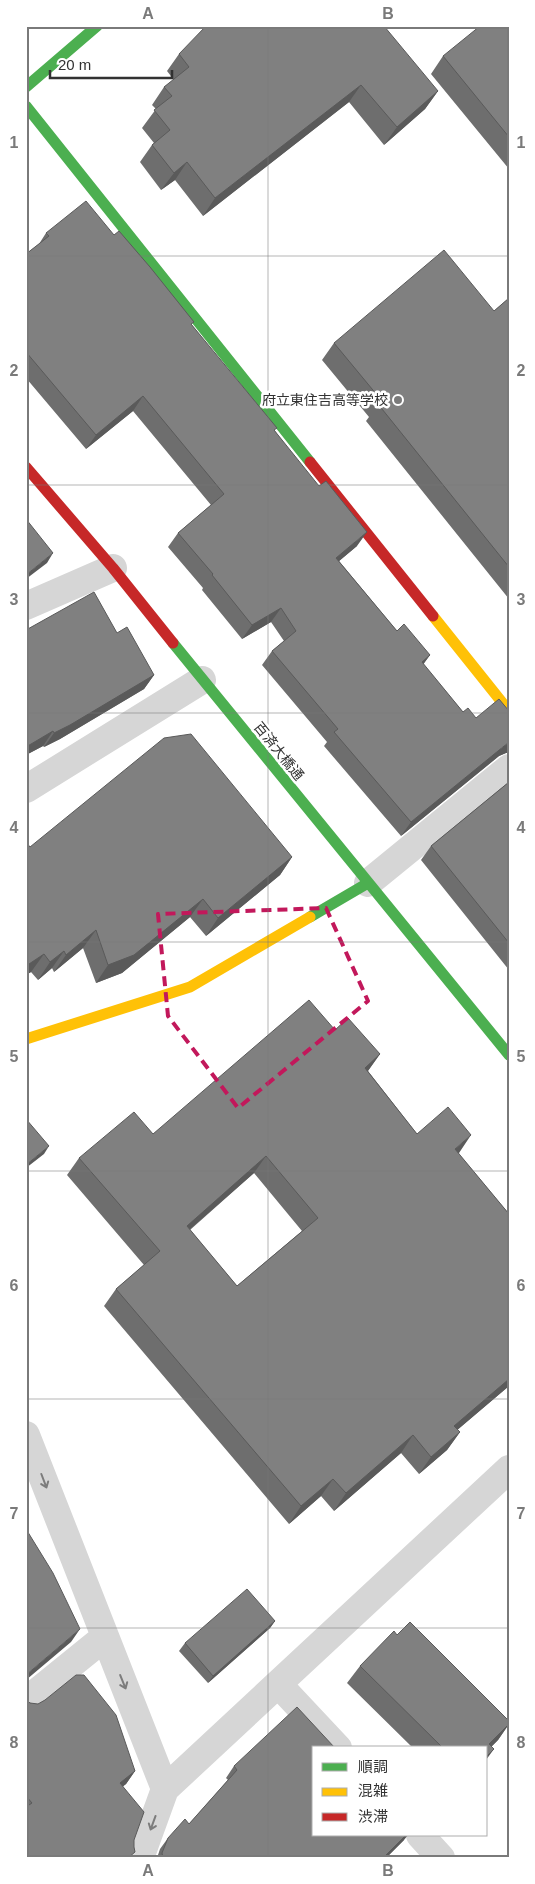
<svg xmlns="http://www.w3.org/2000/svg" width="535" height="1884" font-family="Arial,'Noto Sans JP',sans-serif">
	<style>
		.lines { fill: none; stroke-linecap: round; stroke-linejoin: round }
		.street { stroke: #d6d6d6; stroke-width: 28 }
		.fast { stroke: #4caf50; stroke-width: 11 }
		.slow { stroke: #ffc107; stroke-width: 11 }
		.jam { stroke: #c62828; stroke-width: 11 }
		.wall { fill: #6e6e6e; fill-rule: evenodd }
		.shaded-wall { fill: #5a5a5a }
		.building { fill: #808080; stroke: #5a5a5a; fill-rule: evenodd }
		.oneway { stroke: #7c7c7c }
		.marked { fill: none; stroke: #c2185b; stroke-width: 4; stroke-dasharray: 10 6; stroke-linejoin: round }
		.grid { fill: none; stroke: #7a7a7a; stroke-width: 1; stroke-opacity: 0.55 }
		.poi-dot { fill: #7a7a7a; stroke: #fff; stroke-width: 2 }
		.labels { text-anchor: middle; stroke-width: 5; stroke-linejoin: round; paint-order: stroke }
		.poi-label { font-size: 14px; fill: #323232; stroke: #fff; text-anchor: end }
		.street-label { font-size: 14px; fill: #323232; stroke: #fff }
		.neatline { fill: none; stroke: #7a7a7a; stroke-width: 2 }
		.grid-label { font-size: 16px; text-anchor: middle; font-weight: bold; fill: #7a7a7a }
	</style>
	<rect width="100%" height="100%" fill="#fff"/>
	<g class="lines">
		<path class="street" d="M26 606 113 568
			M26 789 202 680
			M368 883 509 768
			M26 1435 165 1789
			M278 1684 338 1748
			M26 1701 105 1637
			M420 1835 441 1858
			M140 1858 165 1789 509 1469"/>
		<path class="fast" d="M26 87 97 26
			M26 106 310 462
			M173 643 509 1055
			M310 917 368 883"/>
		<path class="slow" d="M433 616 509 711
			M26 1039 190 987 310 917"/>
		<path class="jam" d="M310 462 433 616
			M26 467 113 568 173 643"/>
	</g>
	<path class="wall" d="M509 26V169L431 74 443 56Z
		M179 54 438 91 425 109 384 145 349 102 203 216 175 180 161 190 140 162 152 145 154 143 142 128 156 109 152 105 164 87 174 80 167 71Z
		M46 233 114 235 192 325 275 431 357 546 339 561 397 631 430 655 423 664 463 712 506 753 499 756 401 836 324 746 327 742 262 665 272 651 284 641 271 622 242 639 202 590 203 588 168 547 178 533 211 505 133 411 86 449 26 378V254L39 244Z
		M509 298V599L366 421 369 417 322 360 334 343 494 311Z
		M26 630 117 633 154 675 144 689 60 739 44 747 43 746 26 755Z
		M509 782V970L421 860 431 846Z
		M26 842 30 847 292 857 280 875 206 936 190 917 122 973 96 983 83 948 54 972 52 968 38 980 31 972 26 975Z
		M335 1030 380 1054 368 1071 417 1134 459 1153H458L509 1214V1386L457 1430 460 1432 447 1450 419 1474 401 1453 334 1511 321 1496 289 1524 104 1306 116 1289 144 1265 67 1175 79 1158 153 1134ZM254 1173 302 1231 237 1286 190 1230Z
		M275 1621 270 1628 208 1683 179 1651 185 1643Z
		M397 1635 509 1721V1724L498 1740 492 1746 486 1748H413L347 1683 360 1666Z
		M26 1700 135 1771 126 1784 123 1786 134 1840 26 1858Z
		M234 1766 404 1840 386 1858H157L160 1849 168 1838 189 1824 228 1780 226 1778Z"/>
	<path class="shaded-wall" d="M361 85 349 102 203 216 215 198Z
		M438 91 425 109 384 145 397 127Z
		M187 162 175 180 161 190 174 173Z
		M143 396 133 411 86 449 96 435Z
		M367 532 357 546 326 572 336 558Z
		M53 553 47 563 26 579V575Z
		M281 608 271 622 242 639 252 625Z
		M430 655 420 669 422 662Z
		M154 675 144 689 60 739 44 747 54 733Z
		M53 731 43 746 26 755V747Z
		M509 742V753H506L499 756 401 836 411 822Z
		M292 857 280 875 206 936 218 918Z
		M203 899 190 917 122 973 96 983 108 965Z
		M96 930 83 948 54 972 66 955Z
		M64 951 52 968 38 980 50 962Z
		M44 954 31 972 26 975V966Z
		M380 1054 367 1072 365 1068Z
		M471 1135 459 1153 442 1167 455 1149Z
		M49 1146 44 1154 26 1168V1165Z
		M266 1156 254 1173 174 1243 187 1226Z
		M509 1379V1386L442 1443 454 1426Z
		M460 1432 447 1450 419 1474 431 1457Z
		M413 1435 401 1453 334 1511 346 1493Z
		M333 1479 321 1496 289 1524 301 1506Z
		M275 1621 270 1628 208 1683 213 1676Z
		M80 1629 71 1642 26 1680V1675Z
		M509 1724 498 1740 486 1752 489 1744Z
		M494 1749 486 1760V1757Z
		M135 1771 126 1784 111 1796 120 1783Z
		M406 1835H408L404 1840 386 1858H383Z"/>
	<path class="building" d="M206 26H384L438 91 397 127 361 85 215 198 187 162 174 173 152 145 170 130 154 110 172 96 164 87 189 67 179 54Z
		M480 26H509V137L443 56Z
		M86 201 114 235 119 231 150 267 194 322 191 324 277 428 274 430 319 486 326 481 367 532 336 558 397 631 404 624 430 655 422 662 463 712 468 708 476 718 499 699 509 711V742L411 822 334 732 338 729 272 651 296 631 281 608 252 625 212 575 213 574 178 533 224 494 143 396 96 435 26 352V254L49 236 46 233Z
		M444 250 494 311 509 298V567L378 404 382 401 334 343Z
		M26 519 53 553 26 575Z
		M94 592 117 633 127 627 154 675 70 725 54 733 53 731 26 747V630Z
		M191 734 292 857 218 918 203 899 134 955 108 965 96 930 66 955 64 951 50 962 44 954 26 966V842L30 847 164 738Z
		M509 782V943L431 846Z
		M309 1000 335 1030 348 1018 380 1054 365 1068 417 1134 448 1107 471 1135 455 1149 509 1214V1379L454 1426 460 1432 431 1457 413 1435 346 1493 333 1479 301 1506 116 1289 160 1251 79 1158 134 1112 153 1134ZM266 1156 318 1218 237 1286 187 1226Z
		M26 1119 49 1146 26 1165Z
		M26 1529 53 1573 80 1629 26 1675Z
		M247 1589 275 1621 213 1676 185 1643Z
		M410 1622 509 1721V1724L489 1744 494 1749 486 1757V1748H443L360 1666 394 1631 397 1635Z
		M76 1675H84L116 1715 135 1771 120 1783 144 1812 134 1840V1847L135 1852 128 1858H26V1807L32 1803 26 1796V1700L30 1703 38 1704 45 1700Z
		M297 1707 335 1748H314V1835H406L383 1858H163L162 1853 168 1838 185 1819 189 1824 237 1770 234 1766Z"/>
	<defs><path id="oneway-shaft" d="M-6 0H5M1.5-3L5.5 0L1.5 3" fill="none" stroke-width="1.6" stroke-linecap="round" stroke-linejoin="round" transform="scale(1.25)"/></defs>
	<g class="oneway">
		<use href="#oneway-shaft" transform="translate(44 1481) rotate(69)"/>
		<use href="#oneway-shaft" transform="translate(123 1682) rotate(68)"/>
		<use href="#oneway-shaft" transform="translate(153 1823) rotate(110)"/>
	</g>
	<path class="marked" d="M326 908 368 1001 238 1108 168 1016 158 914Z"/>
	<path class="grid" d="M268 26V1858M26 256H509M26 485H509M26 713H509M26 942H509M26 1171H509M26 1399H509M26 1628H509"/>
	<circle class="poi-dot" cx="398" cy="400" r="5"/>
	<g class="labels">
		<g class="poi-label">
			<text x="388" y="405">府立東住吉高等学校</text>
		</g>
		<g class="street-label">
			<text transform="translate(279 751) rotate(51)" y="5">百済大橋通</text>
		</g>
	</g>
	<rect width="535" height="1884" fill="none" stroke="#ffffff" stroke-width="55"/>
	<rect x="312" y="1746" width="175" height="90" fill="#ffffff" stroke="#adadad"/>
	<rect x="322" y="1763" width="25" height="8" fill="#4caf50" stroke="#adadad"/>
	<text x="358" y="1772" font-size="15" fill="#323232">順調</text>
	<rect x="322" y="1788" width="25" height="8" fill="#ffc107" stroke="#adadad"/>
	<text x="358" y="1796" font-size="15" fill="#323232">混雑</text>
	<rect x="322" y="1813" width="25" height="8" fill="#c62828" stroke="#adadad"/>
	<text x="358" y="1822" font-size="15" fill="#323232">渋滞</text>
	<path d="M50 70v8h122v-8" fill="none" stroke="#323232" stroke-width="2.5"/>
	<text x="58" y="70" font-size="15" fill="#323232" stroke="#ffffff" stroke-width="4" paint-order="stroke">20 m</text>
	<rect x="28" y="28" width="480" height="1828" class="neatline"/>
	<g class="grid-label">
		<text x="148" y="19">A</text>
		<text x="388" y="19">B</text>
		<text x="14" y="148">1</text>
		<text x="521" y="148">1</text>
		<text x="14" y="376">2</text>
		<text x="521" y="376">2</text>
		<text x="14" y="605">3</text>
		<text x="521" y="605">3</text>
		<text x="14" y="833">4</text>
		<text x="521" y="833">4</text>
		<text x="14" y="1062">5</text>
		<text x="521" y="1062">5</text>
		<text x="14" y="1291">6</text>
		<text x="521" y="1291">6</text>
		<text x="14" y="1519">7</text>
		<text x="521" y="1519">7</text>
		<text x="14" y="1748">8</text>
		<text x="521" y="1748">8</text>
		<text x="148" y="1876">A</text>
		<text x="388" y="1876">B</text>
	</g>
</svg>
